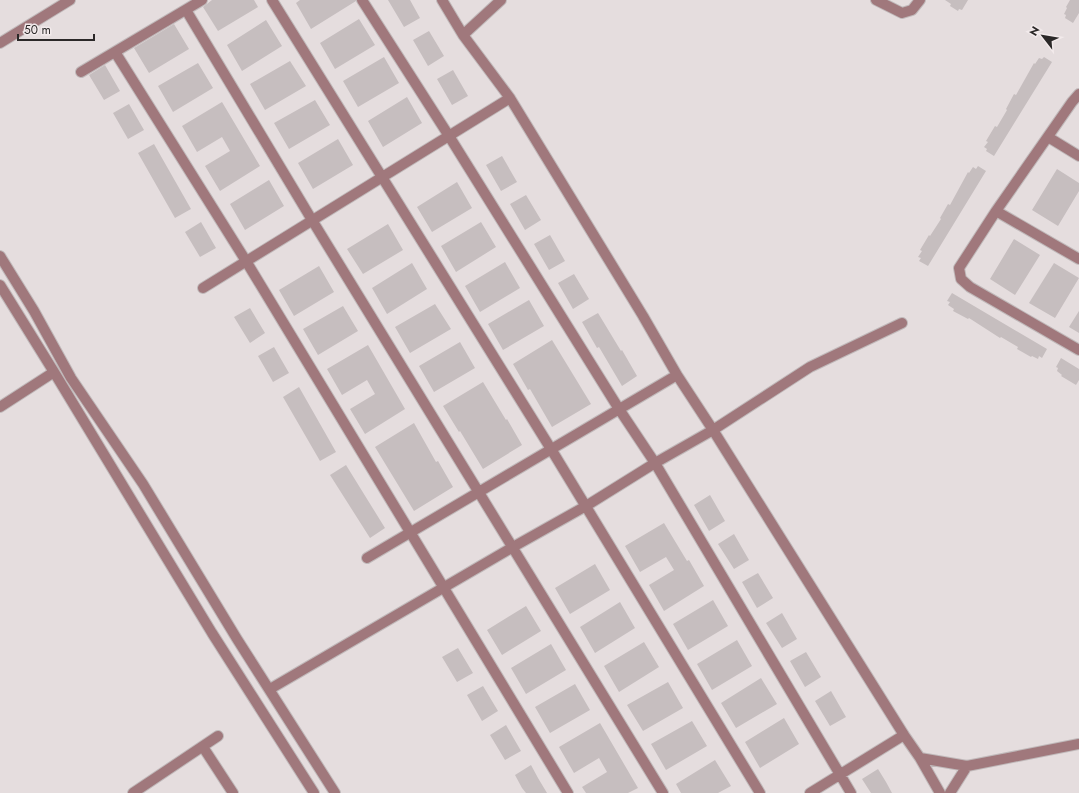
<svg xmlns="http://www.w3.org/2000/svg" width="1079" height="793" font-family="Jost,sans-serif">
	<style>
		.building { fill: #c6bebf }
		.lines { fill: none; stroke-linecap: round; stroke-linejoin: round }
		.minor-casing { stroke: #c0b9ba; stroke-width: 12 }
		.minor { stroke: #a0787c; stroke-width: 10 }
	</style>
	<rect width="100%" height="100%" fill="#e5ddde"/>
	<path class="building" d="M212 0H254L258 7 218 31 203 7Z
		M300 0H356V1L311 29 296 3Z
		M388 0H410L420 18 404 27Z
		M945 0H968L962 10 959 9 958 11 950 6 951 4Z
		M1070 0H1079V13L1073 23 1065 18 1066 15 1064 14 1067 8 1066 7Z
		M359 19 375 45 335 69 320 43Z
		M266 20 282 46 242 71 227 45Z
		M174 24 189 49 149 73 134 48Z
		M429 31 444 56 428 66 413 40Z
		M384 57 399 83 358 107 343 81Z
		M1044 57 1052 62 994 156 986 151 987 149 984 147 988 142 986 141 995 126 997 127 1007 110 1006 109 1014 94 1016 95 1034 63 1035 64 1039 58 1042 59Z
		M290 61 306 86 265 110 250 84Z
		M198 63 213 88 173 112 158 86Z
		M105 65 120 91 104 100 89 75Z
		M453 70 468 96 452 105 437 79Z
		M407 97 422 123 383 147 368 121Z
		M315 100 330 125 289 149 274 123Z
		M222 102 260 166 220 191 205 166 230 151 222 137 197 152 182 126Z
		M129 104 144 130 128 139 113 113Z
		M338 139 353 165 313 189 298 163Z
		M154 144 191 209 175 218 138 153Z
		M502 156 517 182 501 191 486 165Z
		M978 166 986 171 928 266 919 261 921 258 918 257 922 251 920 250 929 235 930 236 941 219 940 218 948 204 950 205 968 172 969 173 973 167 976 169Z
		M1057 169 1079 183V191L1058 226 1032 210Z
		M269 180 284 206 245 230 230 204Z
		M457 182 472 208 432 232 417 207Z
		M526 195 541 220 525 230 510 204Z
		M201 222 216 248 200 257 185 232Z
		M481 222 496 247 456 272 441 246Z
		M388 224 403 250 363 274 347 249Z
		M550 235 565 261 549 270 534 244Z
		M1014 239 1040 255 1015 295 990 279Z
		M505 262 520 288 480 312 465 286Z
		M412 263 427 289 387 314 372 288Z
		M1054 263 1079 278 1055 318 1029 303Z
		M319 266 334 292 294 316 279 290Z
		M574 274 589 299 573 309 558 283Z
		M952 293 1047 349 1042 358 1039 356 1038 359 1032 356 1031 357 1017 349 1018 347 1001 337 1000 338 969 318 968 319 953 311 954 309 948 305 950 302 947 301Z
		M529 300 544 326 503 350 488 324Z
		M435 304 451 329 410 353 395 327Z
		M343 306 358 331 318 355 303 329Z
		M250 308 265 333 250 343 234 317Z
		M1079 311V333L1069 327Z
		M598 313 621 351 622 350 637 376 622 386 599 347 597 348 582 322Z
		M552 340 591 404 552 427 530 389 528 390 513 364Z
		M460 342 475 368 434 392 419 366Z
		M368 345 405 409 365 434 350 409 375 394 367 380 342 395 327 369Z
		M274 347 289 373 273 382 258 356Z
		M1061 358 1079 369V380L1076 385 1061 376 1062 375 1057 371 1058 368 1056 367Z
		M483 382 506 420 507 419 522 445 483 469 460 431 459 432 443 406Z
		M299 387 336 452 320 461 283 397Z
		M414 423 436 462 438 461 453 487 414 511 375 447Z
		M346 465 385 528 370 538 330 475Z
		M710 495 725 521 709 531 694 505Z
		M664 523 687 561 689 560 704 586 664 611 649 585 674 570 666 557 640 572 625 546Z
		M734 534 749 560 734 569 718 544Z
		M595 564 610 590 570 614 555 588Z
		M758 573 773 598 757 608 742 582Z
		M713 600 728 626 688 650 673 624Z
		M620 602 635 628 595 653 580 627Z
		M526 606 541 631 502 655 487 630Z
		M782 613 797 639 782 648 766 623Z
		M737 640 752 666 712 690 697 664Z
		M644 642 659 667 619 692 604 666Z
		M551 644 566 670 526 694 511 668Z
		M458 648 473 673 457 682 442 657Z
		M806 652 821 677 805 687 790 661Z
		M761 678 777 704 736 728 721 703Z
		M668 682 683 708 643 731 627 705Z
		M575 684 590 710 550 733 535 707Z
		M483 686 498 711 482 721 467 695Z
		M831 691 846 717 830 726 815 701Z
		M784 718 799 744 760 768 745 742Z
		M692 721 707 746 666 770 651 744Z
		M600 723 638 788 628 793H586L582 787 607 772 599 758 574 773 559 747Z
		M506 725 521 751 505 760 490 735Z
		M715 760 731 786 718 793H681L676 784Z
		M531 765 538 778 547 793H526L522 788 515 775Z
		M878 769 886 782 892 793H871L862 779Z"/>
	<g class="lines">
		<g class="minor-casing">
			<path id="minor" d="M272 0 551 449 760 793
				M362 0 449 136 619 409 655 463 851 793
				M442 0 463 35 510 98 643 316 677 375 713 430 904 735 920 758 940 793
				M876 0 902 13 912 10 920 0
				M186 10 312 220 663 793
				M463 35 501 0
				M0 43 70 0
				M115 52 246 261 568 793
				M81 72 202 0
				M1079 94 1072 102 996 211 959 268 961 279 970 287 1079 350
				M1048 137 1079 156
				M996 211 1079 259
				M0 256 34 311 71 378 143 484 237 639 335 793
				M0 285 54 372 212 633 314 793
				M203 288 510 98
				M0 407 54 372
				M367 558 677 375
				M270 689 513 547 586 506 655 463 713 430 810 367 902 323
				M203 747 233 793
				M920 758 967 766 1079 744
				M133 793 218 736
				M810 793 904 735
				M950 793 967 766"/>
		</g>
		<use href="#minor" class="minor"/>
	</g>
	<g transform="translate(1043 36) rotate(301)" stroke="#f2eaeb" stroke-width="3" paint-order="stroke">
	<path d="M0-3L7 15L0 10L-7 15Z" fill="#2b2828"/>
	<text y="-6" font-size="11" font-weight="bold" text-anchor="middle" fill="#2b2828">N</text>
	</g>
	<path d="M18 34v6h76v-6" fill="none" stroke="#2b2828" stroke-width="2"/>
	<text x="24" y="34" font-size="12" fill="#2b2828" stroke="#f2eaeb" stroke-width="3" paint-order="stroke">50 m</text>
</svg>
